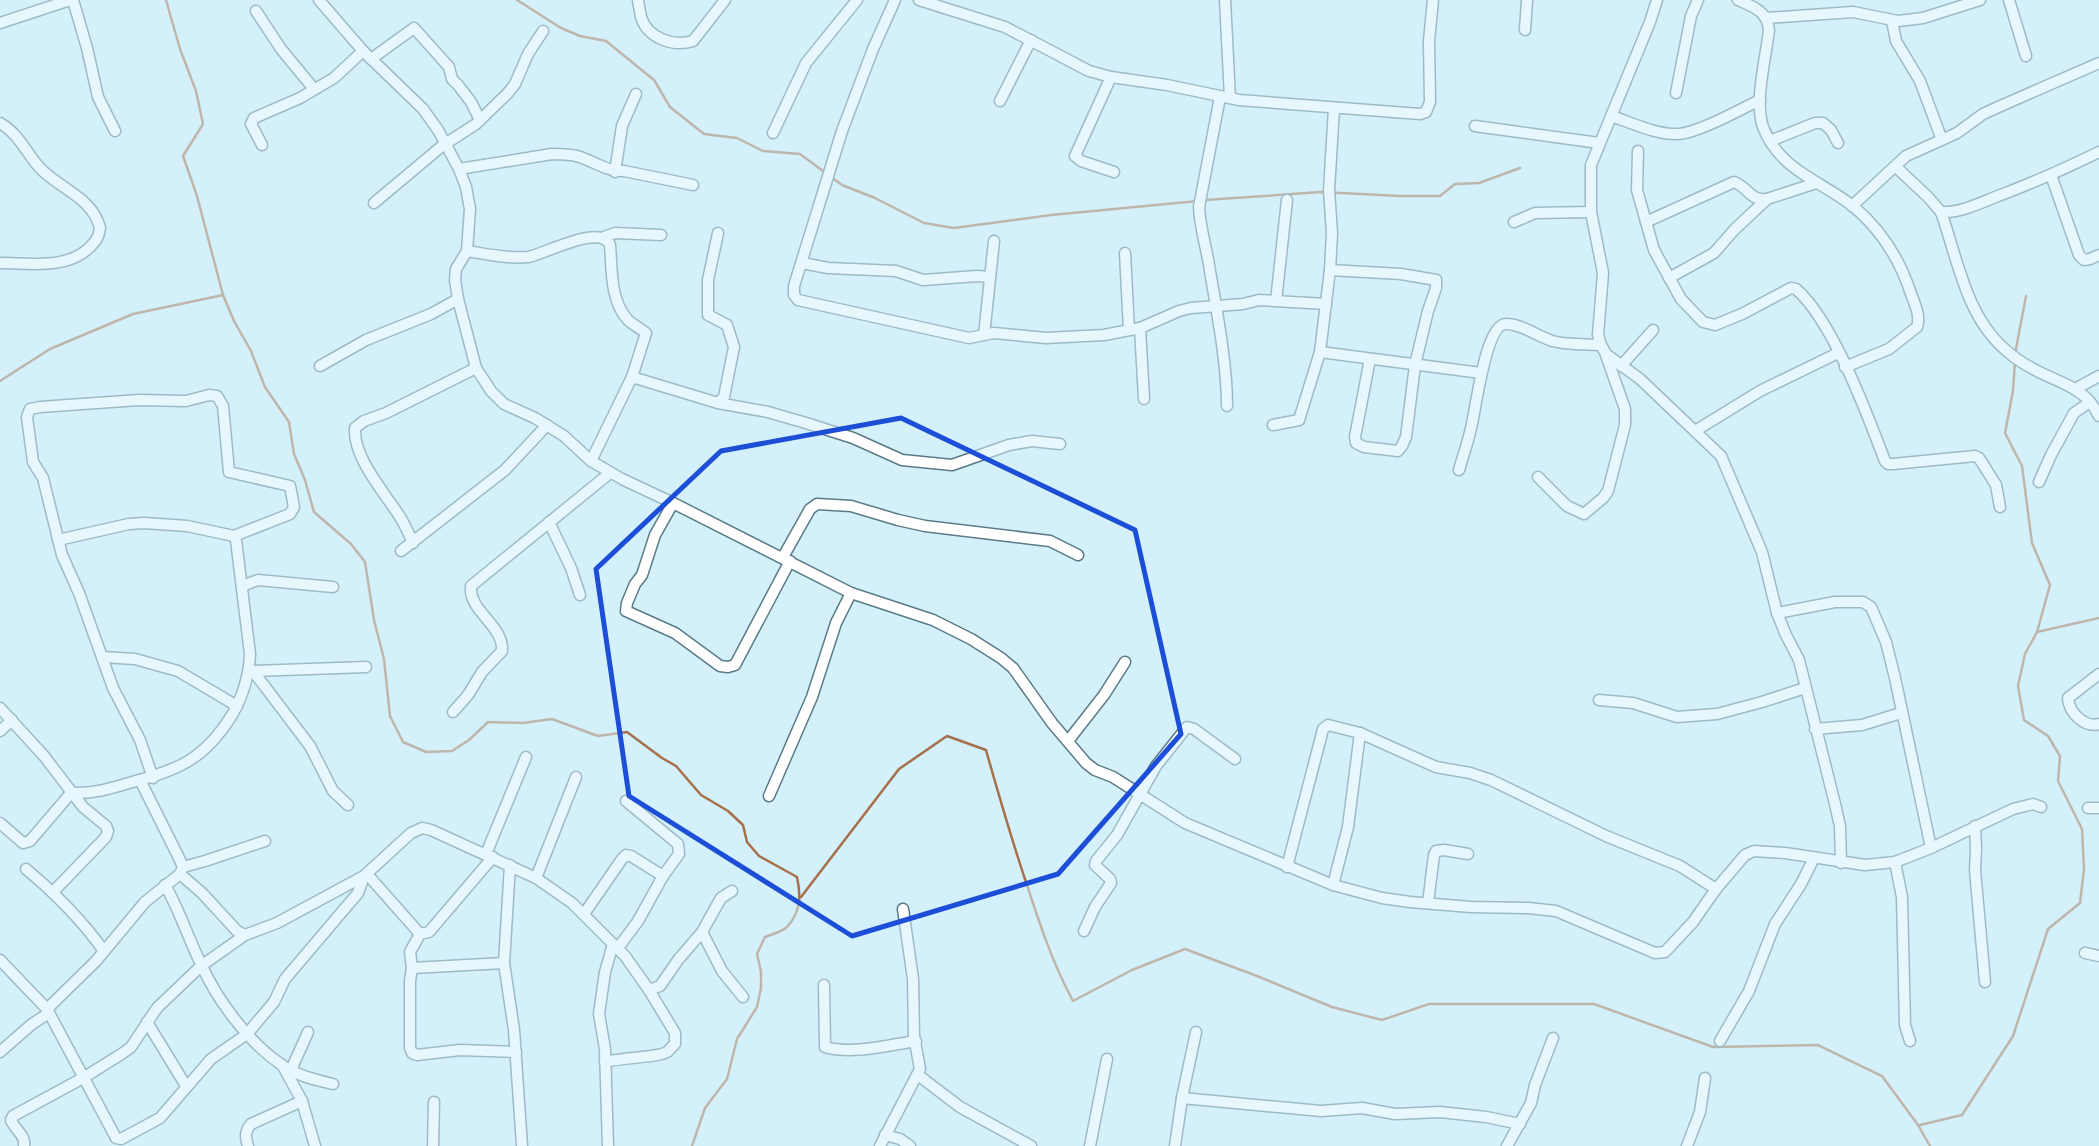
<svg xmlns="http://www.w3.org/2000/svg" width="2099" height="1146" font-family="'IBM Plex Sans',sans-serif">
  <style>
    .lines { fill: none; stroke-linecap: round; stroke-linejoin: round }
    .stream { stroke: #a5704a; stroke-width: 2.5 }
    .street-casing { stroke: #5a7b87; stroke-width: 13 }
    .street { stroke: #fff; stroke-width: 10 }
    .marked { fill: none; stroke: #1d4ed8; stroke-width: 5; stroke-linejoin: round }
  </style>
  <rect width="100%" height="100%" fill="#d4f1fb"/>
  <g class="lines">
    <g class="stream">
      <path d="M166,0L180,49L196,91L203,124L183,156L197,196L223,295L234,321L251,351L265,387L289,422L294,454L305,480L314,512L351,544L365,562L374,620L384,659L390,716L403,742L426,752L452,751L469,740L488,722L523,723L552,719L598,736L627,732L662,758L676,766L701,795L728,811L743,825L747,842L759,856L797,877C801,895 801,912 787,927C782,932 772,934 765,937L757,954L761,972V988L757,1007L737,1039L727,1079L705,1108L692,1146"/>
      <polyline points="517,0 561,28 580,36 606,41 654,80 670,107 704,134 737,138 763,151 800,154 842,185 875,198 924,223 954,228 1051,215 1198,201"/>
      <polyline points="1205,200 1321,192 1401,196 1440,196 1455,184 1479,183 1520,168"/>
      <polyline points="2015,354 2026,296"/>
      <polyline points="0,381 50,349 133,314 223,295"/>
      <polyline points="2037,632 2099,618"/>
      <path d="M801,897L899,769L947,736L986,750C999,796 1012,841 1027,885C1040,925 1053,964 1073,1001L1132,970L1185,949L1257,976L1332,1007L1382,1020L1429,1004H1594L1713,1047L1818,1045L1882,1076L1918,1125L1930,1146"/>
      <polyline points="1920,1125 1962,1115 2013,1036 2048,929 2080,903 2084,869 2082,829 2058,781 2060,756 2048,736 2024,720 2018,686 2025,654 2037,632 2050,585 2032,543 2022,466 2005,433 2013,391 2015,361"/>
    </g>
    <defs>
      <g id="street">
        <polyline points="73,0 87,48 98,97 115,131"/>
        <polyline points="319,0 363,51 423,109 438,130 459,169 466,187 470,209 467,251 456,269 455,280 458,299 476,368 491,391 504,404 535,418 564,436 591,461 622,479 673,503 851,593 933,620 971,639 1001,658 1013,668 1052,723 1086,763 1095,770 1113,777 1185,823 1333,885 1382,898 1410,902 1471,907 1528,908 1556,911 1655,953 1665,952 1693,922 1716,889 1745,855 1754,851 1785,853 1865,865 1895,862 1931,848 2013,809 2033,804 2041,807"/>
        <path d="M638,0C639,6 640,12 641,17C648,39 674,47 693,41L725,0"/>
        <polyline points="895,0 873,49 842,131 794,286 794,295 798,300 969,338 994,333 1046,338 1104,335 1140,328 1179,311 1191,308 1243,304 1259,300 1326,304"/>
        <polyline points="919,0 1005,27 1089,71 1111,77 1167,85 1239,100 1420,114 1426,112 1430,102 1429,41 1433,0"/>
        <polyline points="1225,0 1230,98"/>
        <polyline points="1657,0 1650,22 1591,165 1591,212 1603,273 1598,335 1601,345 1606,354 1640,379 1721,456 1762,552 1777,613 1786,635 1799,660 1835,804 1840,826 1841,863"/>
        <path d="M1738,0C1754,7 1767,11 1769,30C1766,58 1754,101 1763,127C1780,171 1820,180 1854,207C1880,229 1899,258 1910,291C1914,303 1921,315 1917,327L1889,349L1845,367"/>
        <polyline points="2009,0 2026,56"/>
        <polyline points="256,11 281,49 314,89"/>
        <polyline points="1766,18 1853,12 1898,21 1923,18 1980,0"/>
        <polyline points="1892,21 1896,41 1920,81 1942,140"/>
        <polyline points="0,23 70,0"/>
        <polyline points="1525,30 1527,0"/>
        <polyline points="371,59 414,28 449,67 452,79 458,85 471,102 480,120"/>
        <polyline points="1111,77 1075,156 1081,161 1114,172"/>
        <polyline points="1676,93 1691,16 1698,0"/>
        <path d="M1220,97L1199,207C1200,229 1207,249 1210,271C1217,313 1227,363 1227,406"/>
        <polyline points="1000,101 1031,40"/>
        <path d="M1611,116C1633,123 1656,135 1679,134C1700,132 1739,110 1760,100"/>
        <path d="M0,123C21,135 27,156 43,171C63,190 93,199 100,228C99,237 96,241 90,247C67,270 30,263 0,263"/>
        <polyline points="1475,126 1599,143"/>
        <polyline points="773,133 806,63 857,0"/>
        <polyline points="1770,141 1815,123 1823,123 1831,130 1838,143"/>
        <polyline points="262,145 251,124 254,118 300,98 334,78 363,51"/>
        <path d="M1638,151L1637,190L1654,250L1681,299L1703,322L1715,325L1742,314L1791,288L1796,289C1833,321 1867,414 1885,461L1888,464H1893L1975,456L1979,458L1996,485L2000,507"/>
        <path d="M2099,152C2066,168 2033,183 1998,196C1980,203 1961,213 1941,212C1958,260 1966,318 2008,352C2014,357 2022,363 2030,367C2049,379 2075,384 2090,402C2094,406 2096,411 2099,416"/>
        <polyline points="1896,167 1928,197 1941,212"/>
        <path d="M459,169L552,154C562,154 571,154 580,157C595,162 608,172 624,171L693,185"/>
        <polyline points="615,172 622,126 636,94"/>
        <polyline points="2051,175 2079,255 2084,260 2090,259 2099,255"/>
        <polyline points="374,203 442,146 476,124 508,93 515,84 528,54 543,31"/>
        <polyline points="1852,206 1906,156 1957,133 1983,114 1996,108 2099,63"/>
        <polyline points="1514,222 1535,213 1591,212"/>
        <path d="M1646,222L1734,182C1748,187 1750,201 1767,199L1816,183"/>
        <polyline points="604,237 615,233 661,235"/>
        <path d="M467,251C486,254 508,259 528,257C545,254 601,223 610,245C612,269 610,301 628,320C633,325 640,328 646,333L632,377L591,461"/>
        <polyline points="1125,253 1129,330"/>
        <polyline points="802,263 828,268 896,271 923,280 977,276 990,277"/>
        <polyline points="1330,270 1401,274 1436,280 1436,288 1428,311 1415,365 1406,437 1402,446 1398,451 1364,447 1356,443 1355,437 1370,359"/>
        <polyline points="1669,278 1714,253 1734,230 1767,199"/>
        <polyline points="1276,301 1287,200"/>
        <polyline points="1140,328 1144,399"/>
        <polyline points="984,335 994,241"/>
        <polyline points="1320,352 1481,373"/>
        <polyline points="320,366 366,340 431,314 458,299"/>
        <polyline points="1621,366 1653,330"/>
        <polyline points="632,377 718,403 768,412 806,423 853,438 902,460 952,465 1009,445 1032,441 1060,444"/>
        <polyline points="2075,389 2099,376"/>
        <polyline points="718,403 724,397 734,347 727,325 708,315 708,280 718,233"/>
        <polyline points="1273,425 1299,420 1320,352 1330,270 1332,233 1329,190 1334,108"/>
        <polyline points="1695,431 1760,391 1838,353"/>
        <path d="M1459,470C1463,456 1468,442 1471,428C1476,410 1485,324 1506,324C1522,324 1537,336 1552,341C1567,345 1585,344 1601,345"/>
        <polyline points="1538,477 1567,506 1584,514 1603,498 1608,491 1625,425 1625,409 1606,355"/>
        <polyline points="2039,482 2051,455 2074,413 2090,402"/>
        <polyline points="673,503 655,535 642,575 635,584 627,603 626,611 675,633 720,666 728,667 735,665 790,561"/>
        <polyline points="549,522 571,568 580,595"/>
        <polyline points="58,540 129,524 144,523 187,526 234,536 290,514 294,507 290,486 229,472 223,406 217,396 209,395 186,401 139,400 40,407 30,409 27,417 33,462 43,478 62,555 79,593 113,688 140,740 153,778"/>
        <path d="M413,543C409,534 405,525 400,517C385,493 353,458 355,428L364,421L386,413L476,368"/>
        <polyline points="401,551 505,470 547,425"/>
        <polyline points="783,557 810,509 817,504 851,506 898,520 925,526 1050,541 1078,555"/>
        <polyline points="242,586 258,580 333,587"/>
        <polyline points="1777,613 1835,602 1863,602 1871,607 1886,642 1895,678 1931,848"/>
        <polyline points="102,657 135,659 178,671 237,706"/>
        <polyline points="251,671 366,667"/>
        <polyline points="253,671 310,746 333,791 348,805"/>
        <path d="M2099,674L2068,698C2069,713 2085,728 2099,724"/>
        <polyline points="1599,700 1633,703 1677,717 1717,714 1762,702 1805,688"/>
        <polyline points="0,708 44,756 83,807 106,826 108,831 106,837 53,892"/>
        <path d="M453,712L468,695L482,672L502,651C504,625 468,611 471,586L610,473"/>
        <polyline points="1815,729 1862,725 1901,713"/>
        <polyline points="0,731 12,720"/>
        <polyline points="1068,741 1104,695 1125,662"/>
        <polyline points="140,780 179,858 183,867 180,874 202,893 237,931 245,935"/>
        <polyline points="769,796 812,697 836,623 851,593"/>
        <polyline points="2088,808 2099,808"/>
        <path d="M0,823L23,843L30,841L71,793C92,794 109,789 129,783C178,770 204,760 232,715C243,696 249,676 250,654L236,540L234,536"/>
        <polyline points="1975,826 1976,849 1975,870 1985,982"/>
        <polyline points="486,854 526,757"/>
        <polyline points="493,857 429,932 420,934 410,952 412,968 410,981 410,1048 412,1053 417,1055 460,1050 516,1052"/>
        <polyline points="1895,862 1902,897 1905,1025 1910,1041"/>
        <polyline points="183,867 205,861 265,841"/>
        <polyline points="1287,867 1321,737 1323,729 1328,725 1360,733 1436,767 1470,773 1491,780 1606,836 1680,866 1716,889"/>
        <path d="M26,869C56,894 81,919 104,951"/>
        <polyline points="367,874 420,934"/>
        <polyline points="536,878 576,777"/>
        <path d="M165,885C180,911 188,938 201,964C217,1000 249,1043 282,1065C295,1075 316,1080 333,1084"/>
        <polyline points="1333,885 1348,827 1360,733"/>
        <polyline points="1428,903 1434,855 1436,851 1444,850 1468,854"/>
        <polyline points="584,914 622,859 626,855 631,856 663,876"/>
        <polyline points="1084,931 1095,907 1111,883 1110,879 1095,865 1096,861 1117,835 1156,766 1187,727 1194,729 1235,759"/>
        <polyline points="702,932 722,971 743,997"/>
        <polyline points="618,948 638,921 663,876 679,854 678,844 626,801"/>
        <polyline points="2085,953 2099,956"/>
        <polyline points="0,960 47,1009 116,1138 121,1139 160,1118 211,1059 247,1034 274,1002 285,979 358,893 364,876"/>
        <polyline points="504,963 514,1030 522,1146"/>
        <polyline points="412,968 504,963 510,865"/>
        <path d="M824,985L825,1047C853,1055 888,1045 916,1041"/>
        <polyline points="649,990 660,986 678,960 702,932 721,898 732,891"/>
        <polyline points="47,1009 96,961 145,902 180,874"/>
        <polyline points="147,1022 186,1086"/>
        <polyline points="1720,1041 1749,991 1775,924 1801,884 1814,858"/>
        <polyline points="0,1052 32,1024 49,1013"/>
        <polyline points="291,1070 308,1032"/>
        <polyline points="918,1075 960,1107 1031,1146"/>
        <polyline points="1182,1098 1196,1032"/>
        <polyline points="302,1101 315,1146"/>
        <polyline points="885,1135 900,1139 910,1146"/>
        <path d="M24,1146C26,1135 14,1129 11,1120L13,1116L83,1078L123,1053L131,1047L157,1008L201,966L245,935L277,923L364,876L411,833L422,828L431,830L536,878L572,903L625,956L649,990L675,1033V1044C672,1046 670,1050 667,1052C660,1057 619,1058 605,1062"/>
        <path d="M248,1146C245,1137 245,1131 251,1124L302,1101L284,1068"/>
        <polyline points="433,1146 434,1102"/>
        <polyline points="608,1146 605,1049 599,1014 605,972 613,944"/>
        <polyline points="880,1146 920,1069 914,1036 913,979 903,909"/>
        <polyline points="1090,1146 1107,1059"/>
        <polyline points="1175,1146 1182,1098 1321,1111 1362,1108 1395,1114 1440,1112 1486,1117 1520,1124"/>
        <polyline points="1507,1146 1531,1103 1535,1085 1553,1038"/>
        <polyline points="1687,1146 1700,1112 1705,1078"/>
      </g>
    </defs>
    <use href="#street" class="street-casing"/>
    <use href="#street" class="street"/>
  </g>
  <path d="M0 0H2099V1146H0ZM901,418L1135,530L1181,734L1058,874L852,936L629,796L596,569L721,451Z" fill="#d4f1fb" fill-opacity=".55" fill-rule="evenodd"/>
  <path class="marked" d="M901,418L1135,530L1181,734L1058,874L852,936L629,796L596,569L721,451Z"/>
</svg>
